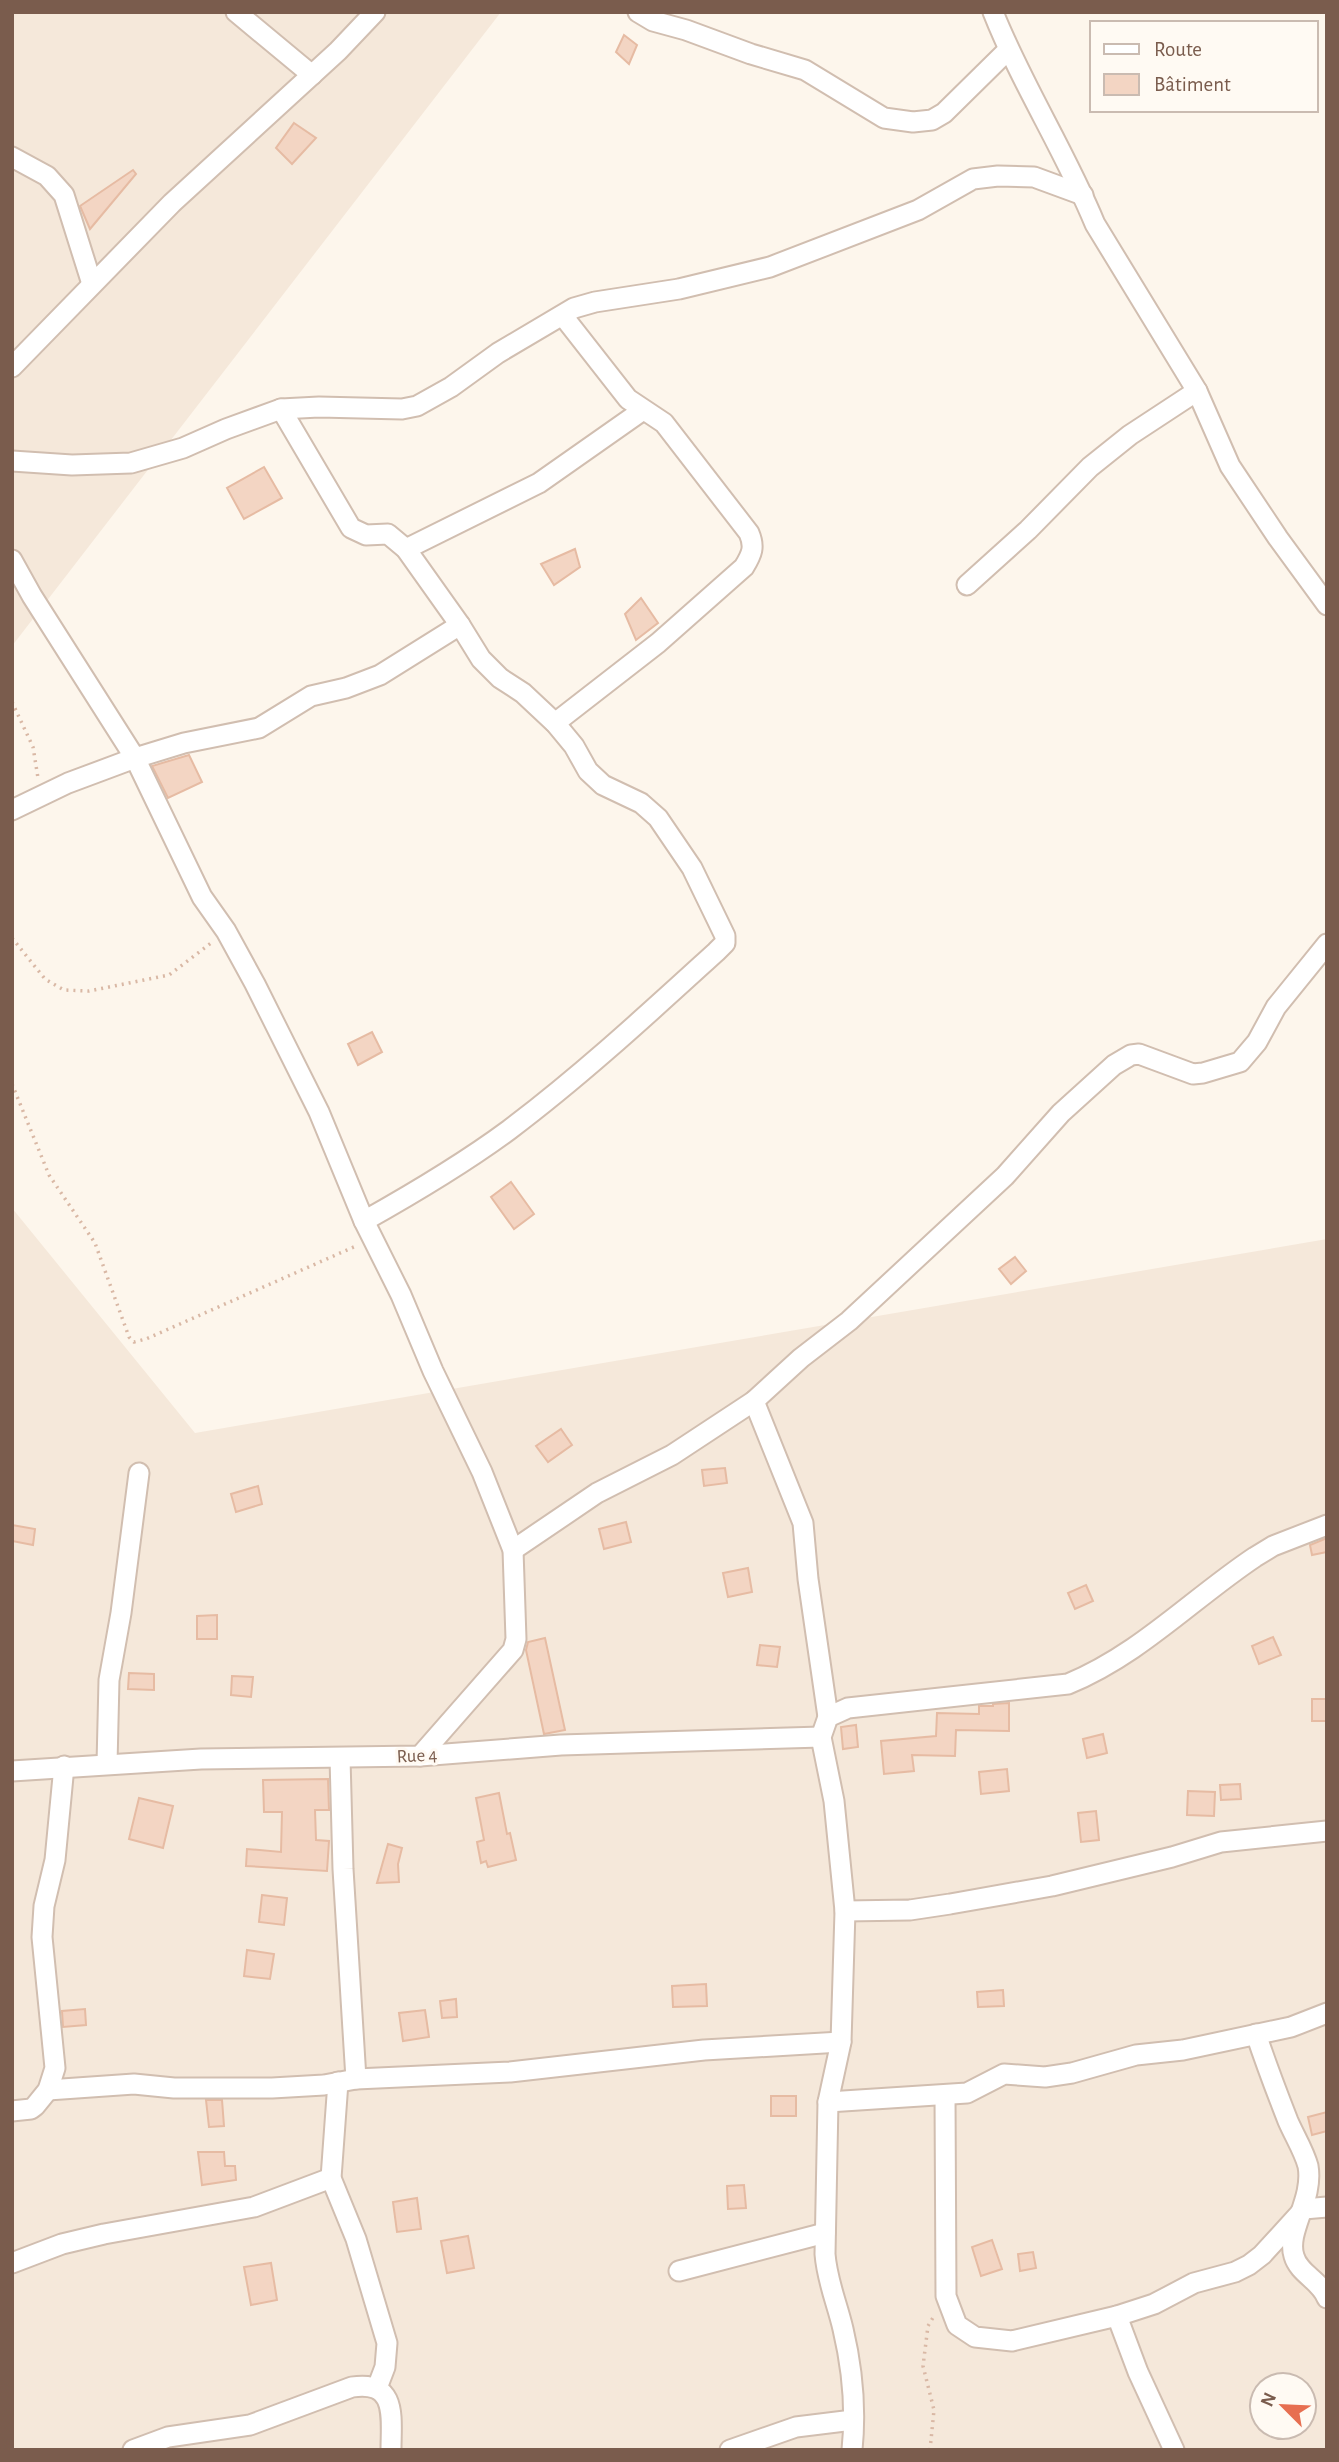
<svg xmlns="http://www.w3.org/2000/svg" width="1339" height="2462" font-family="'Alegreya Sans',sans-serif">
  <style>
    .residential { fill: #f5e8da; fill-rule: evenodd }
    .building { fill: #f3d5c3; stroke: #e6bba3; stroke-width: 2 }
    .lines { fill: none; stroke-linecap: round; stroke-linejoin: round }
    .minor-casing { stroke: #d1beb0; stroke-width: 23 }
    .path { stroke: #d9b8a5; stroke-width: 3.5; stroke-dasharray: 2 5; stroke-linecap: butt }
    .minor { stroke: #fff; stroke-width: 19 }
    .labels { text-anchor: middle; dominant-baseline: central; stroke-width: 6; stroke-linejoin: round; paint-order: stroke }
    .street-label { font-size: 19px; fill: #7a5c4d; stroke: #fffaf3 }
  </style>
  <rect width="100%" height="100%" fill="#fdf6ec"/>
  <g class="residential">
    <polygon points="12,12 501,12 12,646"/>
    <path d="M12,1208L195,1433L1327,1239V2450H12ZM1262,2385H1304V2427H1262Z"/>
  </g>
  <g class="building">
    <polygon points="624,35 637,45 629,64 616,52"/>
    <polygon points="294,123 316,138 292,164 276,148"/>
    <polygon points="133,170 136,174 90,229 80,206"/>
    <polygon points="264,467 282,498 244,519 227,488"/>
    <polygon points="575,549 580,567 554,585 541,564"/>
    <polygon points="641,598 658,623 636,640 625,614"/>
    <polygon points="189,755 202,782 168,798 152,766"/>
    <polygon points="372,1032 382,1052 358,1065 348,1044"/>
    <polygon points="511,1182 534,1214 514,1229 491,1197"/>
    <polygon points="1015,1257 1026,1271 1011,1284 999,1269"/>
    <polygon points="561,1429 572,1445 548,1462 536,1446"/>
    <polygon points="725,1468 727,1483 704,1486 702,1470"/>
    <polygon points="258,1486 262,1504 236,1512 231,1494"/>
    <polygon points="626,1522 631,1542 604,1549 599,1529"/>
    <polygon points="12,1525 35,1529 33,1545 12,1541"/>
    <polygon points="1327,1538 1327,1552 1312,1555 1310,1545"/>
    <polygon points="748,1568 752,1592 728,1597 723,1573"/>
    <polygon points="1086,1585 1093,1601 1075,1609 1068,1593"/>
    <polygon points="217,1615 217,1639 197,1639 197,1616"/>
    <polygon points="1273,1637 1281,1655 1259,1664 1252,1646"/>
    <polygon points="545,1638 565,1730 544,1734 526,1650 528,1642"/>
    <polygon points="760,1645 780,1647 777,1667 757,1665"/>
    <polygon points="129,1673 154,1674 154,1690 128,1689"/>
    <polygon points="232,1676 253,1677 251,1697 231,1695"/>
    <rect x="1312" y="1699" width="15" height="22"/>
    <polygon points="1009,1703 1009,1731 956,1730 955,1756 912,1755 914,1771 884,1774 881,1741 936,1736 937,1713 979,1714 979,1706 993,1706 993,1704"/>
    <polygon points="856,1725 858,1747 843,1749 841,1727"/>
    <polygon points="1103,1734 1107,1753 1087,1758 1083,1739"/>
    <polygon points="1007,1769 1009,1791 981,1794 979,1772"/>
    <polygon points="328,1779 329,1810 315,1810 316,1840 329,1841 327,1871 246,1866 247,1849 281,1852 282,1812 264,1812 263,1780"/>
    <polygon points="1240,1784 1241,1799 1221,1800 1220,1785"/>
    <polygon points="1188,1791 1215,1792 1214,1816 1187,1815"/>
    <polygon points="499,1793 507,1834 510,1833 516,1860 488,1867 486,1861 481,1863 477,1842 484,1840 476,1798"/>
    <polygon points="139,1798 173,1806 163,1848 129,1839"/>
    <polygon points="1096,1811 1099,1840 1081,1842 1078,1813"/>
    <polygon points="388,1844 402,1848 398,1864 399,1882 377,1883"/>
    <polygon points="262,1895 287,1898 284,1925 259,1922"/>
    <polygon points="247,1950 274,1954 270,1979 244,1976"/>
    <polygon points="706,1984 707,2006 673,2007 672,1986"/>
    <polygon points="1003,1990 1004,2006 978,2007 977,1992"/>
    <polygon points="456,1999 457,2017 442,2018 440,2001"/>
    <polygon points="85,2009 86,2025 63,2027 62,2011"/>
    <polygon points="425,2010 429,2037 403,2041 399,2013"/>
    <rect x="771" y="2096" width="25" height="20"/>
    <polygon points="206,2100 222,2100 224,2126 209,2127"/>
    <polygon points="1327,2112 1327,2131 1312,2135 1308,2117"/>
    <polygon points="198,2152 224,2152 225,2166 235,2166 236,2180 202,2185"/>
    <polygon points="744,2185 746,2208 728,2209 727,2186"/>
    <polygon points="417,2198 421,2229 397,2232 393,2202"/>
    <polygon points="468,2236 474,2268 447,2273 441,2241"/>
    <polygon points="992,2240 1002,2269 981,2276 972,2247"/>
    <polygon points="1033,2252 1036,2268 1020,2271 1018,2254"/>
    <polygon points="271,2263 277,2300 251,2305 244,2267"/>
  </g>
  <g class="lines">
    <defs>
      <g id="minor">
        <polyline points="236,12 312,75"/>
        <polyline points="638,12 653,21 686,30 751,54 805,70 884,118 913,122 932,120 944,113 1008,50"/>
        <path d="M993,12C1022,85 1065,151 1095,224L1197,391L1230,466L1278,538L1327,605"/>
        <polyline points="12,157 47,176 64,195 92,284"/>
        <polyline points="12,367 172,203 338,51 375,12"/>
        <path d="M281,409L351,528L366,535L388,534L406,549L460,625L481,659L500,678L523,693L555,723L574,746L588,771L603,785L641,803L658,818L692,868L725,936V943L716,952C649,1013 582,1075 509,1130C463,1164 414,1193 364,1221"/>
        <polyline points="12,461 72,465 131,463 183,448 226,429 281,409 319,407 402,409 417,406 451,387 498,353 574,308 595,302 679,289 770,267 918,210 973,179 998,176 1034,177 1083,195"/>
        <polyline points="406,549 539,483 643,410"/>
        <polyline points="12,560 32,596 135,758 202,897 226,931 255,984 319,1112 364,1221 401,1295 433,1371 482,1472 513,1550 516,1639 513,1650 420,1756"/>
        <polyline points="967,585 1028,530 1090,467 1130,435 1197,391"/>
        <path d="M555,723L658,643L744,567C752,554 755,547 749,533L664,423L628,399L563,316"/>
        <polyline points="12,810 68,783 135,758 184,743 259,728 311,696 346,688 380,675 460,625"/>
        <polyline points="754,1401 803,1523 808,1579 828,1717"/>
        <polyline points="513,1550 597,1493 672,1455 754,1401 801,1358 849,1321 1005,1176 1061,1113 1114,1065 1131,1055 1139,1054 1193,1074 1203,1073 1240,1062 1257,1042 1276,1007 1327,944"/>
        <polyline points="340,1758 343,1869 356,2079"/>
        <polyline points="107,1764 109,1680 121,1613 139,1473"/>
        <polyline points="12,1771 201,1759 420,1756 561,1745 821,1737"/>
        <polyline points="845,1911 910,1910 950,1904 1052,1886 1172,1857 1221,1842 1327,1831"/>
        <path d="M1256,2034C1266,2064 1277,2093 1288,2121C1294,2135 1304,2151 1308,2166C1314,2200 1286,2231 1294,2256C1299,2274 1320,2280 1327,2298"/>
        <polyline points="338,2082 331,2178 356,2239 387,2343 385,2367 377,2388"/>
        <polyline points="48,2090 134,2084 174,2088 272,2088 324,2085 356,2079 510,2072 704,2050 841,2042"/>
        <polyline points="945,2095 946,2296 957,2325 975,2337 1012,2341 1117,2316 1154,2304 1194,2283 1235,2272 1249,2265 1262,2255 1304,2209 1327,2207"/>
        <polyline points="828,2102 967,2093 1004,2074 1045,2077 1072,2073 1136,2055 1183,2050 1291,2027 1327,2013"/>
        <polyline points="12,2111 31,2109 35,2106 48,2090 55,2068 42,1937 44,1906 55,1860 64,1766"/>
        <polyline points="12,2263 62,2244 104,2234 254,2207 331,2178"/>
        <polyline points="679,2271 825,2233"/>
        <polyline points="1117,2316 1138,2372 1174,2450"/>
        <path d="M133,2450L168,2437L250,2425L352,2387C398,2380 391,2418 391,2450"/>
        <polyline points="730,2450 796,2427 853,2420"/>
        <path d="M852,2450C856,2411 852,2367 843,2329C837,2303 827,2281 825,2254L828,2102L841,2042L845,1911L834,1801L821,1737L828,1717L848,1708L1068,1684C1139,1655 1192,1599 1255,1557L1273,1546L1327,1525"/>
      </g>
    </defs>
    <use href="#minor" class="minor-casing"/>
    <g class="path">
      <polyline points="12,702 33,747 38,778"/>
      <polyline points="12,938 45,979 64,990 89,991 169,975 211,943"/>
      <polyline points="12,1084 49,1175 95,1243 129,1337 134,1342 146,1339 356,1246"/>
      <polyline points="930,2450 934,2410 923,2366 928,2326 934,2316"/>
    </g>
    <use href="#minor" class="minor"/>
  </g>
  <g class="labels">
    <g class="street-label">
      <text transform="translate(417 1756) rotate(-3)">Rue 4</text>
    </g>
  </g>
  <rect width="1339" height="2462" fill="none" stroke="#7a5c4d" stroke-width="28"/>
  <rect x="1090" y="21" width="228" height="91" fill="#fffaf3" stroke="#cabbb1" stroke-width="2"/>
  <rect x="1104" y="44" width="35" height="10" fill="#ffffff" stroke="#cabbb1" stroke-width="2"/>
  <text x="1154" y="56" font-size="21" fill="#7a5c4d">Route</text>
  <rect x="1104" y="74" width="35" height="21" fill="#f3d5c3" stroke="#cabbb1" stroke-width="2"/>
  <text x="1154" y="91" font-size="21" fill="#7a5c4d">Bâtiment</text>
  <g transform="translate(1283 2406) rotate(294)"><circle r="33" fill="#fffaf3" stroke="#cabbb1" stroke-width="2"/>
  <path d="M0-5L12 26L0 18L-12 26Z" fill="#e76f51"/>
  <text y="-10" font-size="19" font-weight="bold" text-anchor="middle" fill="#7a5c4d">N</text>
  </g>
</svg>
